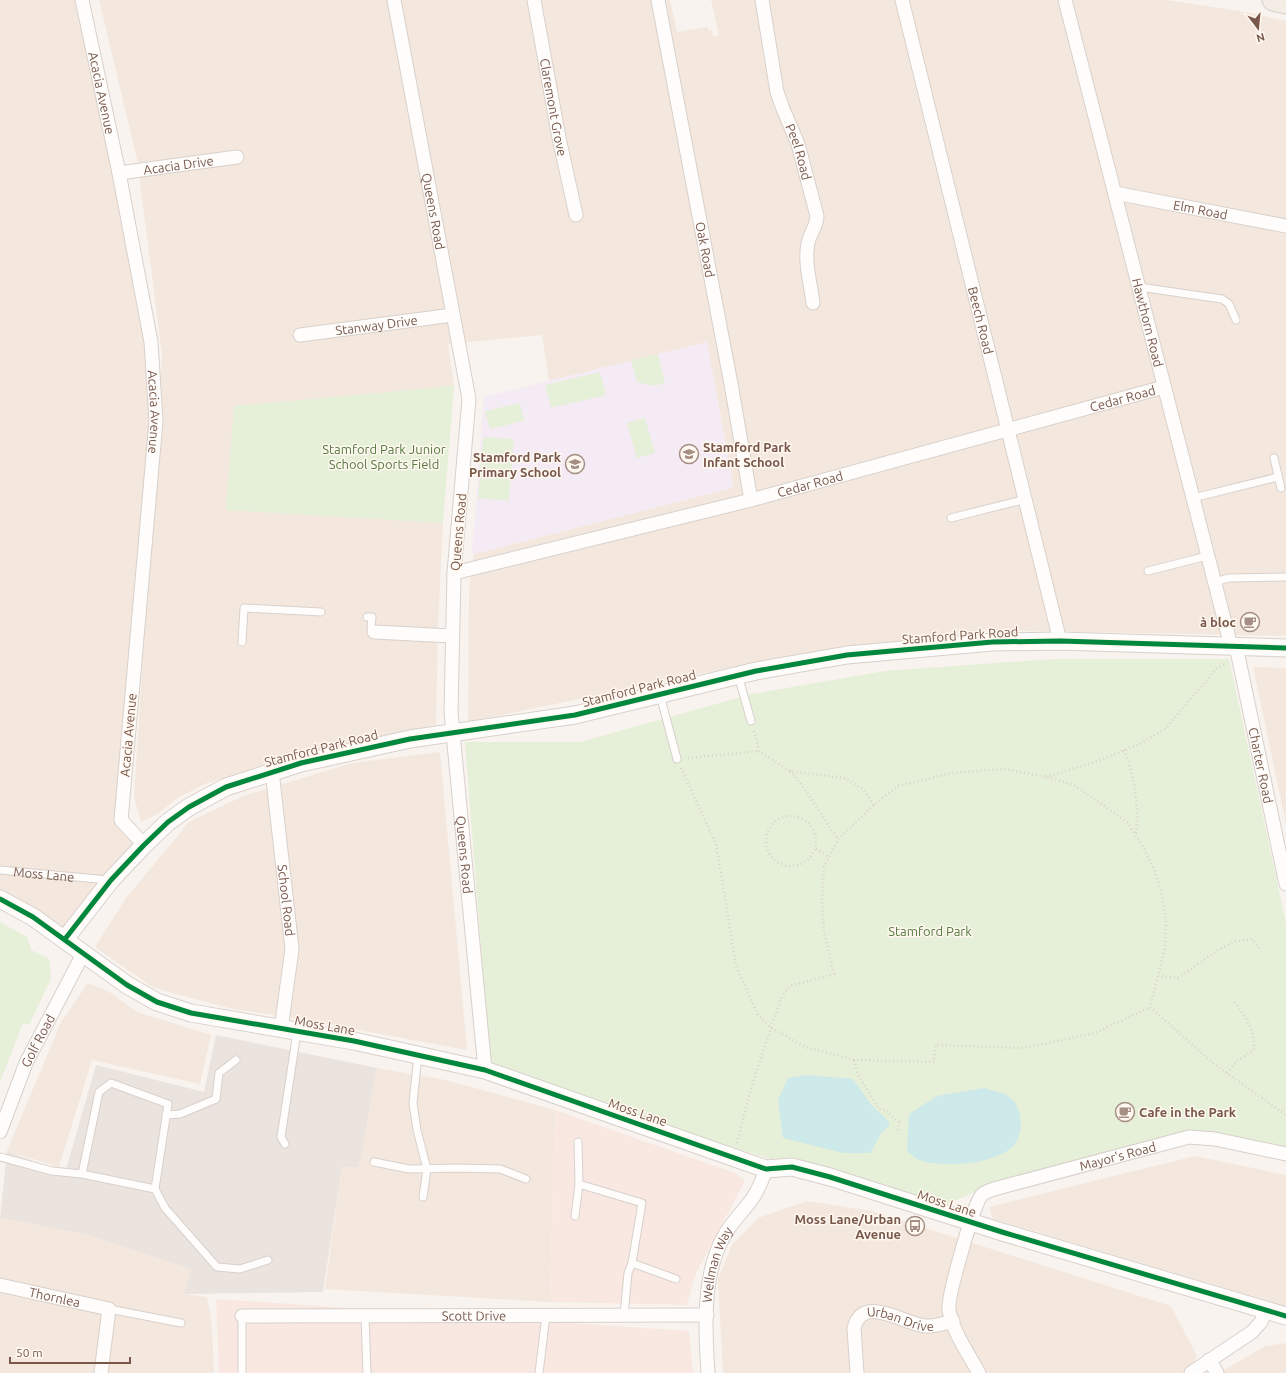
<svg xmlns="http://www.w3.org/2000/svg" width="1286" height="1373" font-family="Ubuntu,sans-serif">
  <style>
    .residential { fill: #f4e8de }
    .commercial { fill: #f8e8e1 }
    .industrial { fill: #ebe3de }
    .education { fill: #f4ebf5 }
    .green { fill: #e6efd8 }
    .water { fill: #cee9ea }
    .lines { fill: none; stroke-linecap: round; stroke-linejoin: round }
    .service-casing { stroke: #d8d0cb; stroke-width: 9 }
    .minor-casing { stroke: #d8d0cb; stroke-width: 15 }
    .tertiary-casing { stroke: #d8d0cb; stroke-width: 19 }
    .primary-casing { stroke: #dad0ca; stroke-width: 23 }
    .path { stroke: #dbd2ce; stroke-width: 2.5; stroke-dasharray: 1 3; stroke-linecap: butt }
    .service { stroke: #fefdfc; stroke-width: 7 }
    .minor { stroke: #fefdfc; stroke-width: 13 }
    .tertiary { stroke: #fefdfc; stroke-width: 17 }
    .primary { stroke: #f3ede6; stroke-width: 21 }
    .cycleway-casing { stroke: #fff8f0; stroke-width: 8 }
    .cycleway { stroke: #00873e; stroke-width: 5 }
    .labels { text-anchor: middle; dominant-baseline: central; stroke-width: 3; stroke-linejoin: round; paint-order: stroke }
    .street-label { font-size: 13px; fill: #79584b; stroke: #fff8f0 }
    .poi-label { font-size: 13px; font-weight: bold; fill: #79584b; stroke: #fff8f0; text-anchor: end }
    .park-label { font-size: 13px; fill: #557a3f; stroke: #fff8f0 }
  </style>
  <rect width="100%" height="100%" fill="#f8f3ee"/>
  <g class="residential">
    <polygon points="0,0 82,0 151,342 154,447 121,820 144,845 65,939 0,900"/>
    <polygon points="99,0 670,0 677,32 708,27 709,31 712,30 713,37 719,35 711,0 1167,0 1245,12 1286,21 1286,636 988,630 766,660 468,722 469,590 474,554 729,489 733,484 707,342 549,381 542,335 448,344 454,386 234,406 226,510 443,523 438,629 436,725 297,756 207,783 177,798 159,813 141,822 134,797 162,355 137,159"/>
    <polygon points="1253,667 1286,668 1286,824"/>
    <polygon points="440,752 467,1050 293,1018 233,1009 154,988 95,947 126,898 189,822 243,796 352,763"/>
    <polygon points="88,983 108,991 137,1012 211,1035 200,1084 92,1060 59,1167 7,1151 61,1022"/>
    <polygon points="377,1068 446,1080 555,1110 550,1302 325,1289 342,1167 359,1167"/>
    <polygon points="1195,1156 1286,1175 1286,1306 993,1219 989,1207"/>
    <polygon points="807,1201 872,1211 1171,1306 1197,1356 1189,1373 723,1373 718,1279 732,1245 758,1218"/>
    <polygon points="0,1218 85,1234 191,1269 184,1294 207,1297 212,1326 214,1373 0,1373"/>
    <polygon points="1286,1343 1286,1373 1219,1373 1265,1346"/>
  </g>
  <g class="commercial">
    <polygon points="555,1110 735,1173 745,1181 696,1273 687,1305 550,1302"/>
    <polygon points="216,1299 689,1331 693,1373 219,1373"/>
  </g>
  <polygon class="industrial" points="216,1035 377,1068 359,1167 342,1167 323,1292 184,1294 191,1269 85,1234 0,1218 7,1151 65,1173 96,1065 204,1092"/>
  <polygon class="education" points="707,342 733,484 732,488 474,554 472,551 475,517 484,397"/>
  <g class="green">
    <polygon points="658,354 665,383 654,386 637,382 631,360"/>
    <polygon points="600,372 606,395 551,408 545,385"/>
    <polygon points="454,386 443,523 226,510 234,406"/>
    <polygon points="520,403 524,421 490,429 485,411"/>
    <polygon points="645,418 655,453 637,458 627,423"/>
    <polygon points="483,437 514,439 509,501 478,498"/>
    <polygon points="1055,659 1229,659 1286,923 1286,1151 1215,1135 977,1191 938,1208 707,1140 490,1063 465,742 580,742 752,694 885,671"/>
    <polygon points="0,922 27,937 31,950 49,959 51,978 29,1025 23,1023 0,1082"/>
  </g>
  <g class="water">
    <polygon points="806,1075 853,1079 870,1103 889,1122 889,1126 882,1132 870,1153 843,1153 783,1138 778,1100 788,1078"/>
    <path d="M984,1088C992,1091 1005,1092 1012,1099C1023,1110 1024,1135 1013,1146C995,1165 942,1168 919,1160C915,1158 911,1154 907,1151L909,1114L937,1096Z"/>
  </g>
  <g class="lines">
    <defs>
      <g id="service">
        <polyline points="1139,287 1222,299 1229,304 1236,320"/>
        <polyline points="1274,458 1281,488"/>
        <polyline points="1193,498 1278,477"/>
        <polyline points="951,518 1026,499"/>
        <polyline points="1148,571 1207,556"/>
        <polyline points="1214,582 1229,578 1286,577"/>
        <polyline points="367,617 372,617 371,628 374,632"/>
        <polyline points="242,642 244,608 321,612"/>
        <polyline points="738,675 751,721"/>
        <polyline points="660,695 677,759"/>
        <path id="s1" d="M0,870L109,880"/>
        <polyline points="418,1055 413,1103 417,1130 427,1169 423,1197"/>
        <polyline points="166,1115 180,1114 216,1099 219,1073 236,1060"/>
        <polyline points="285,1144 281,1137 297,1032"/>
        <polyline points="0,1157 52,1171 82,1174 155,1189 168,1104 111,1083 99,1092 82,1174"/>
        <polyline points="374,1162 409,1169 458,1168 500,1169 526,1179"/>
        <polyline points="579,1184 642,1203 632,1263 628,1273 624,1315"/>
        <polyline points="155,1189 165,1208 217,1267 240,1269 268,1260"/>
        <polyline points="575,1216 579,1184 578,1142"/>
        <polyline points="632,1263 676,1279"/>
        <polyline points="109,1309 181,1323"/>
        <polyline points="365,1315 367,1373"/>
        <polyline points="242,1316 242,1373"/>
        <polyline points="539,1373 546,1315"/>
      </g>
      <g id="minor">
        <path id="s2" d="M82,0L119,173L151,342L156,421L121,820L144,845"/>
        <path id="s3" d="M394,0L469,399L454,573L451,712L485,1070"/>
        <path id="s4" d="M534,0L559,138L576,215"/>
        <path id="s5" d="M658,0L731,384L751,500"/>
        <path id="s6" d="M762,0L777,92L783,109L798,144L817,216C817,226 810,233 808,243C804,262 811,285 813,303"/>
        <path id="s7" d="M902,0L1060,641"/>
        <path id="s8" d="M1065,0L1231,646"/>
        <path id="s9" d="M119,173L237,157"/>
        <path id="s10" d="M1115,193L1286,226"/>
        <path id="s11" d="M300,335L453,315"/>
        <path id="s12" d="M454,573L751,500L1164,387"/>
        <polyline points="374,632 452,636"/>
        <path id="s13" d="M1236,646L1286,884"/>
        <path id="s14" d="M272,771L292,949L281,1029"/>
        <path id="s15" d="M0,1132L26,1063L83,954"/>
        <path id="s16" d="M0,1285L109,1309L101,1373"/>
        <path id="s17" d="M242,1316L707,1315"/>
        <polyline points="1209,1360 1217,1373"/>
        <path id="s18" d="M708,1373C705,1329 702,1275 724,1236C732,1221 745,1210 754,1196C759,1188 763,1178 766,1169"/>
        <path id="s19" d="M857,1373L854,1328C863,1293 904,1324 925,1326C934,1327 944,1323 953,1321"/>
        <path id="s20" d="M979,1373C968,1353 953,1332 949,1310C947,1298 973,1207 981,1196C984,1192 989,1191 994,1189L1189,1137L1215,1139L1286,1154"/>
        <polyline points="1191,1373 1252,1332 1261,1322 1265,1311"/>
      </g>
      <g id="tertiary">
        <polyline points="0,899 33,917 127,985 157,1002 191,1013 354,1041 485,1070 766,1169 792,1167 830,1177 1002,1232 1286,1316"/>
        <polyline points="65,939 111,880 144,845 168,822 189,807 226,787 301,763 410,739 575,715 756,671 847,655 992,642 1060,641 1286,648"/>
      </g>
      <polyline id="primary" points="1273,0 1286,3"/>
    </defs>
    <use href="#service" class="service-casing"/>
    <use href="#minor" class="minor-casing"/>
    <use href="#tertiary" class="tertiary-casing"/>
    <use href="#primary" class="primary-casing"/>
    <g class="path">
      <polyline points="754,731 759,751 790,771 844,778 863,789 874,805"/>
      <path d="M1124,750C1135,777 1139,807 1136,835"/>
      <polyline points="688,758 759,751"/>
      <polyline points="681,768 716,844 736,966 758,1015 770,1027 805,1047 854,1060 934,1062 936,1045 1024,1048 1095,1033 1150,1007"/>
      <path d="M790,771C809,792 821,816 838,839"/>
      <polyline points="1046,777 1098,761 1140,744 1165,729 1217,668 1226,663"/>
      <circle cx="791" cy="841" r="25"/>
      <polyline points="816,849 829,857"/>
      <polyline points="1158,976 1178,978 1218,950 1236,941 1252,939 1261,950"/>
      <polyline points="854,1060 858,1075 879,1109 887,1110 891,1116 899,1122 898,1130"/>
      <path d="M1227,1073L1237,1061L1254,1050C1255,1030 1246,1017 1234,1002"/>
      <polyline points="737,1143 752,1085 781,998 790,986 834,974 824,932 822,897 824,867 838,839 874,805 898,786 952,773 1004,769 1046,777 1074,785 1127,822 1141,843 1154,869 1162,895 1166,921 1165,948 1150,1007 1214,1064 1286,1115"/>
    </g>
    <use href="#service" class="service"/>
    <use href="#minor" class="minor"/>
    <use href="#tertiary" class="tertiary"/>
    <use href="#primary" class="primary"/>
    <defs>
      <g id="cycleway">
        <polyline points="0,899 33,917 127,985 157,1002 191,1013 354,1041 485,1070 766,1169 792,1167 830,1177 1002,1232 1286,1316"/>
        <polyline points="65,939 111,880 144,845 168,822 189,807 226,787 301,763 410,739 575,715 756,671 847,655 992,642 1060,641 1286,648"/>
      </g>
    </defs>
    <use href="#cycleway" class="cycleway-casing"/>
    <use href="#cycleway" class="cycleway"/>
  </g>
  <defs>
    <symbol id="school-ring" viewBox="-11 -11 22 22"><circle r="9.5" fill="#fff8f0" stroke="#a58e84" stroke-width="1.5"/><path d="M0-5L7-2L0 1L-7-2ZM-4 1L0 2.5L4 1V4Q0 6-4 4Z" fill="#a58e84"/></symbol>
    <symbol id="cafe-ring" viewBox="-11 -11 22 22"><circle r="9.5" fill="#fff8f0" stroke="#a58e84" stroke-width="1.5"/><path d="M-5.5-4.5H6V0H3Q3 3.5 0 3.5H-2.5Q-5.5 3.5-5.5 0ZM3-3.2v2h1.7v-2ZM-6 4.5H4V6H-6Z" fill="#a58e84"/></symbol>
    <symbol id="bus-ring" viewBox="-11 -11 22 22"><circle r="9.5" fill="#fff8f0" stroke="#a58e84" stroke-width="1.5"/><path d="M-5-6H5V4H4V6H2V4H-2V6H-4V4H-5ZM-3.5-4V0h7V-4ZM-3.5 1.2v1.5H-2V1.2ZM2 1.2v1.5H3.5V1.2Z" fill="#a58e84"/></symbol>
  </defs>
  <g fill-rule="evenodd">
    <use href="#school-ring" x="678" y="443" width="22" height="22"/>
    <use href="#school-ring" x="564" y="453" width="22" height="22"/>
    <use href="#cafe-ring" x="1239" y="611" width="22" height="22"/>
    <use href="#cafe-ring" x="1114" y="1101" width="22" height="22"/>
    <use href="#bus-ring" x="904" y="1215" width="22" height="22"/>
  </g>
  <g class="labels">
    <g class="street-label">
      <text stroke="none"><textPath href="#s2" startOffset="95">Acacia Avenue</textPath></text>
      <text stroke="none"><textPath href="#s4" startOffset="109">Claremont Grove</textPath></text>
      <text stroke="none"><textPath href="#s6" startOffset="157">Peel Road</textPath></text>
      <text stroke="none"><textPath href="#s9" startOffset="60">Acacia Drive</textPath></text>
      <text stroke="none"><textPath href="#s10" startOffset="87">Elm Road</textPath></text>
      <text stroke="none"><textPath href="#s3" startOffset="215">Queens Road</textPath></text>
      <text stroke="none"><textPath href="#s5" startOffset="254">Oak Road</textPath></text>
      <text stroke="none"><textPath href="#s7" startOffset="330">Beech Road</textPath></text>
      <text stroke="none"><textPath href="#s8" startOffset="333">Hawthorn Road</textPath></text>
      <text stroke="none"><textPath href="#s11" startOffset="77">Stanway Drive</textPath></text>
      <text stroke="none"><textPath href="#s12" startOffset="691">Cedar Road</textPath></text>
      <text stroke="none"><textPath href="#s2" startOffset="419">Acacia Avenue</textPath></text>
      <text stroke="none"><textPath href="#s12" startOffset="367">Cedar Road</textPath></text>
      <text transform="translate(458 532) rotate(-85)">Queens Road</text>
      <text transform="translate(960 635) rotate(-4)">Stamford Park Road</text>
      <text transform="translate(639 688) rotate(-14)">Stamford Park Road</text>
      <text transform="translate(128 735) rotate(-85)">Acacia Avenue</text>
      <text transform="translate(321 748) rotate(-14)">Stamford Park Road</text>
      <text stroke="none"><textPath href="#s13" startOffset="122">Charter Road</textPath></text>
      <text stroke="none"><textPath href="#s3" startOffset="863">Queens Road</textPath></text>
      <text stroke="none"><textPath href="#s1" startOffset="44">Moss Lane</textPath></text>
      <text stroke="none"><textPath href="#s14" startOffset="130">School Road</textPath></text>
      <text transform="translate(325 1025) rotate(10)">Moss Lane</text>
      <text stroke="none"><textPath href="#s15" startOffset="99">Golf Road</textPath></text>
      <text transform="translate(638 1112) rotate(19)">Moss Lane</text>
      <text stroke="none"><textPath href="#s20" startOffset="332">Mayor's Road</textPath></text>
      <text transform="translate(947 1203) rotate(18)">Moss Lane</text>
      <text stroke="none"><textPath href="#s18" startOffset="110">Wellman Way</textPath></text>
      <text stroke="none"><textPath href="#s16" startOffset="56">Thornlea</textPath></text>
      <text stroke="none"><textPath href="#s17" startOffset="232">Scott Drive</textPath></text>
      <text stroke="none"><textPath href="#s19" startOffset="101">Urban Drive</textPath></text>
    </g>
    <g class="poi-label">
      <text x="703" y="447" text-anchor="start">Stamford Park<tspan x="703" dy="15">Infant School</tspan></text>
      <text x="561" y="457">Stamford Park<tspan x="561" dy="15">Primary School</tspan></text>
      <text x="1236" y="622">à bloc</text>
      <text x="1139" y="1112" text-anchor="start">Cafe in the Park</text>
      <text x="901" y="1219">Moss Lane/Urban<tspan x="901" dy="15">Avenue</tspan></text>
    </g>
    <g class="park-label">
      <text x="384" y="449">Stamford Park Junior<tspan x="384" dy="15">School Sports Field</tspan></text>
      <text x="930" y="931">Stamford Park</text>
    </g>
  </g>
  <g transform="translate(1258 28) rotate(164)" stroke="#fff8f0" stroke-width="3" paint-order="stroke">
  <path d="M0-3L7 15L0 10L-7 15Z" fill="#79584b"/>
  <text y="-6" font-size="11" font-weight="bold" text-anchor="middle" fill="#79584b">N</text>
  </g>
  <path d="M10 1357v6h120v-6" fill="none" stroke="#79584b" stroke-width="2"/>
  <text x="16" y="1357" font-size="12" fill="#79584b" stroke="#fff8f0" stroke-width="3" paint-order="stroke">50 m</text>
</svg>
